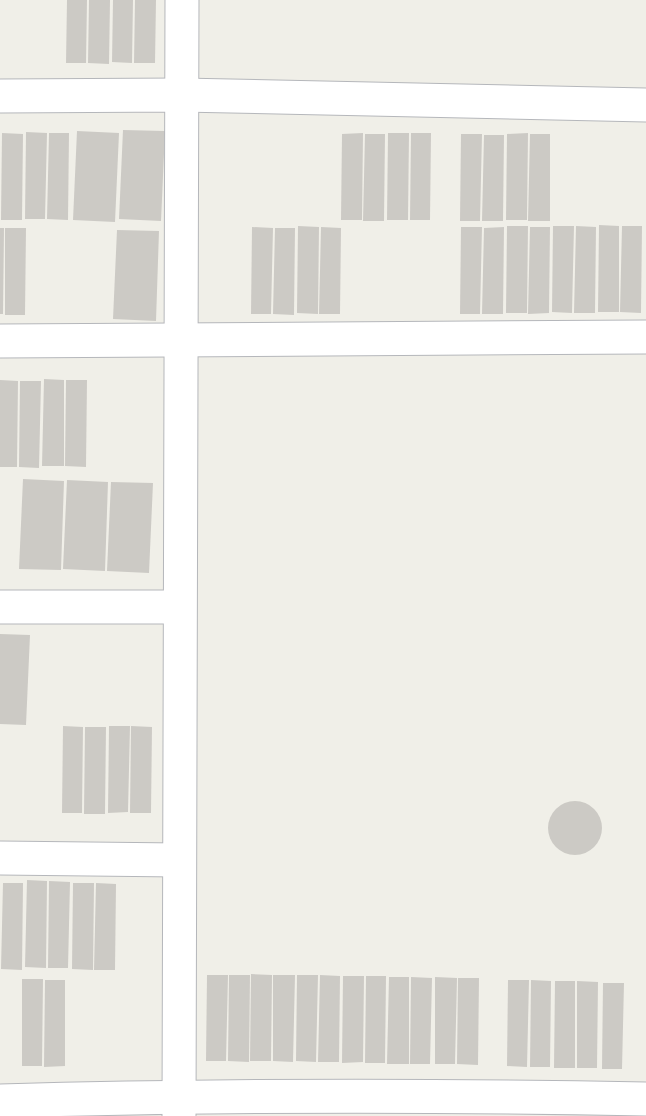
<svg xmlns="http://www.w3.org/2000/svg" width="646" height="1116" font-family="Raleway,sans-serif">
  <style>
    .building { fill: #cccac5 }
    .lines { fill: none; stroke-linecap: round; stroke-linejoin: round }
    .street-casing { stroke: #b5b7bb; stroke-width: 35 }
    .street { stroke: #fff; stroke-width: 33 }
  </style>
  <rect width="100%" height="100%" fill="#f0efe8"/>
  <g class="building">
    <polygon points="67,0 87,0 86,63 66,63"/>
    <polygon points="89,0 110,0 109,64 88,63"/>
    <polygon points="113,0 133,0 132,63 112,62"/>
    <polygon points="135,0 156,0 155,63 134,63"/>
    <polygon points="123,130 165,131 161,221 119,219"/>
    <polygon points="77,131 119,133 115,222 73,220"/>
    <polygon points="26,132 47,133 45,219 25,219"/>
    <polygon points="2,133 23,134 22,220 1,220"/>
    <polygon points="49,133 69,133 68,220 47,219"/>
    <polygon points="363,133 362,220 341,220 342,134"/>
    <polygon points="388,133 409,133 408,220 387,220"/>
    <polygon points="411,133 431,133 430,220 410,220"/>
    <polygon points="528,133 527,220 506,220 507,134"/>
    <polygon points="365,134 385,134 384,221 363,221"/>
    <polygon points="461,134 482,134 480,221 460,221"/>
    <polygon points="530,134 550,134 550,221 528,221"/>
    <polygon points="484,135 504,135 503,221 482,221"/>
    <polygon points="599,225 619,226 619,312 598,312"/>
    <polygon points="298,226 319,227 318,314 297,313"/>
    <polygon points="507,226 528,226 527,313 506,313"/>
    <polygon points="553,226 574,226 572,313 552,312"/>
    <polygon points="576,226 596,227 595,313 574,313"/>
    <polygon points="622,226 642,226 641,313 620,312"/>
    <polygon points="252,227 273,228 271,314 251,314"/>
    <polygon points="321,227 341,228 340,314 319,314"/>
    <polygon points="461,227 482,227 480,314 460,314"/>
    <polygon points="504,227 503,314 482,314 484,228"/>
    <polygon points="530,227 550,227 549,313 528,314"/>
    <polygon points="0,228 4,228 3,314 0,314"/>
    <polygon points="5,228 26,228 25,315 5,315"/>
    <polygon points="275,228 295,228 294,315 273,314"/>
    <polygon points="117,230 159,231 156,321 113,319"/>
    <polygon points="44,379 64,380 64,466 42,466"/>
    <polygon points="0,380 18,381 17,467 0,467"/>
    <polygon points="66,380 87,380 86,467 65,466"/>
    <polygon points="20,381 41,381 39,468 19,467"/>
    <polygon points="23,479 64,481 61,570 19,569"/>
    <polygon points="67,480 108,482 105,571 63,569"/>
    <polygon points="111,482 153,483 149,573 107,571"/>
    <polygon points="0,634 30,635 26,725 0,724"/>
    <polygon points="63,726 83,727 82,813 62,813"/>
    <polygon points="109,726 130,726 128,812 108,813"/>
    <polygon points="131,726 152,727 151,813 130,813"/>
    <polygon points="85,727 106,727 105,814 84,814"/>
    <circle cx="575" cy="828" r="27"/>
    <polygon points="27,880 47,881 46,968 25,967"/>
    <polygon points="49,881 70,882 68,968 48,968"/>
    <polygon points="3,883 23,883 22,970 1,969"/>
    <polygon points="73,883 94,883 93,970 72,969"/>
    <polygon points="96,883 116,884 115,970 94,970"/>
    <polygon points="251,974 272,975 271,1061 250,1061"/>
    <polygon points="207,975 228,975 226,1061 206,1061"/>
    <polygon points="229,975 250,975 249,1062 228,1061"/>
    <polygon points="273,975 295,975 293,1062 273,1061"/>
    <polygon points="297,975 318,975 316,1062 296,1061"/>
    <polygon points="320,975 340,976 339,1062 318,1062"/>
    <polygon points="343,976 364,976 363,1062 342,1063"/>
    <polygon points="366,976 386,976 385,1063 365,1063"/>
    <polygon points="389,977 409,977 409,1064 387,1064"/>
    <polygon points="411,977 432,978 430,1064 410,1064"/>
    <polygon points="435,977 457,978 455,1064 435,1064"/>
    <polygon points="458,978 479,978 478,1065 457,1064"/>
    <polygon points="22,979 43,979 42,1066 22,1066"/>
    <polygon points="45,980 65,980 65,1066 44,1067"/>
    <polygon points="508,980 529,980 527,1067 507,1066"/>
    <polygon points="531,980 551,981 550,1067 530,1067"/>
    <polygon points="555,981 575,981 575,1068 554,1068"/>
    <polygon points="577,981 598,982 597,1068 577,1068"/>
    <polygon points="603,983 624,983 622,1069 602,1069"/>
  </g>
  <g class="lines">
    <defs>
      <g id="street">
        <polyline points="0,96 181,95 646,105"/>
        <polyline points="0,341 646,337"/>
        <polyline points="0,607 179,607"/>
        <polyline points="0,858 179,860"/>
        <path d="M0,1101C216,1095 430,1095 646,1099"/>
        <polyline points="179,1116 182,0"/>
      </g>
    </defs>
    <use href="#street" class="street-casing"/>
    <use href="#street" class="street"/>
  </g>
</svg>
